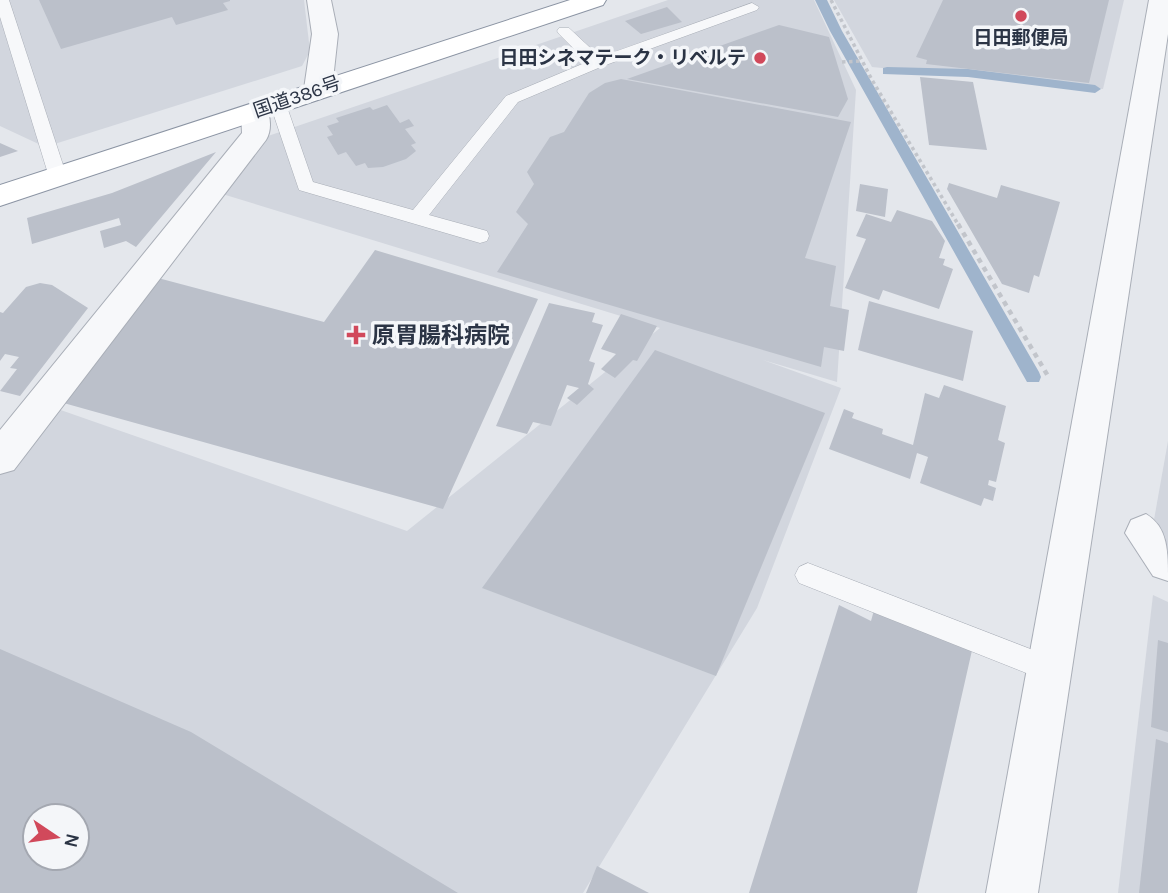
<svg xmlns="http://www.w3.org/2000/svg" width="1168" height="893" font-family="Karla,'Noto Sans JP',sans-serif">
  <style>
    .built { fill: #d2d6de; fill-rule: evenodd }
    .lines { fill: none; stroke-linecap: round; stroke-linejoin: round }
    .stream { fill: #9fb4cc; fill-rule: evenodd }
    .building { fill: #bbc0ca; fill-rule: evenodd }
    .service-casing { stroke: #a9aeb7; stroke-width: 1 }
    .minor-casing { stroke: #a9aeb7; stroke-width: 2 }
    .tertiary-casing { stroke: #a9aeb7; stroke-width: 2 }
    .trunk-casing { stroke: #8b94a3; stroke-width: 2 }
    .path-far1 { stroke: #c2c5cb; stroke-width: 3.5; stroke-dasharray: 3.5 3.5; stroke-linecap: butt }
    .path { stroke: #c2c5cb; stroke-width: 4.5; stroke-dasharray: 5 5; stroke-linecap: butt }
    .service { fill: #f7f8fa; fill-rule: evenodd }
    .minor { fill: #f7f8fa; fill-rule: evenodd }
    .tertiary { fill: #f7f8fa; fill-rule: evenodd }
    .trunk { fill: #fff; fill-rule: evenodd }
    .poi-dot { fill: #d1495b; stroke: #f4f6f9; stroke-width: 2.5 }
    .labels { text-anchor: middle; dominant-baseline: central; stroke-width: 7; stroke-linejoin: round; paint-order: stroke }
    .far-poi-label { font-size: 19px; font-weight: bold; fill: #2b3445; stroke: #f4f6f9 }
    .far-street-label { font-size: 19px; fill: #2b3445; stroke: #f4f6f9 }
    .poi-label { font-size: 23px; font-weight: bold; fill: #2b3445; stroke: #f4f6f9; text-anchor: start }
  </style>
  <rect width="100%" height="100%" fill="#e4e7ec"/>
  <g class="built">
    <polygon points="0,0 304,0 310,51 302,66 45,147 0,126"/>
    <path d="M668,0H814L856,90L837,382L763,360L841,388L757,608L583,893H0V475L52,407L407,531L660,328L219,193L268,136ZM35,816H77V858H35Z"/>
    <polygon points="834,0 1124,0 1103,89 872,67"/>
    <polygon points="1168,441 1168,551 1152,531"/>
    <polygon points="1153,595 1168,602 1168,893 1118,893"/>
  </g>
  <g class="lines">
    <g class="stream">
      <polygon points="815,0 827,0 842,31 1039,372 1041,377 1039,382 1027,382 830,31"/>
      <polygon points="887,67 968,69 1095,85 1101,89 1095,93 968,77 883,74 883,68"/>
    </g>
  </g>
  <g class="building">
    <polygon points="39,0 230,0 230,1 223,3 228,10 176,25 172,17 61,49"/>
    <polygon points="943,0 1109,0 1089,83 926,64 927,60 916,57"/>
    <polygon points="667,7 682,22 641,34 625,21"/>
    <polygon points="779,25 829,37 848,99 838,117 627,79"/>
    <polygon points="920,77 973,82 987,150 929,145"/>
    <polygon points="621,79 851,122 805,258 836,266 830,306 849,310 844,351 824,347 821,367 497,272 528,224 516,212 534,184 527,172 550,137 564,132 589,93 605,83"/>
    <polygon points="387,105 400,123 409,119 414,126 405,129 416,143 411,145 416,151 406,159 383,167 368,168 365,163 356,166 346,152 338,155 327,137 333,135 327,126 339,122 336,118 370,107 373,110"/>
    <polygon points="0,143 18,151 0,157"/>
    <polygon points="216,152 136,247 126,241 104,248 100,231 121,225 119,218 32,244 27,218 112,193"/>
    <polygon points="949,183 997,198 1001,185 1060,202 1039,277 1034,275 1029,293 1002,284 947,189"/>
    <polygon points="860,184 888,189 885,217 856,211"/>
    <polygon points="897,210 932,221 945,241 939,258 945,259 943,265 953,269 939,309 883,290 879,300 845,288 866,239 856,236 866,214 891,222"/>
    <polygon points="375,250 538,299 443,509 60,402 158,278 324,322"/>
    <polygon points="40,283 52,285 88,308 20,396 0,391 17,369 10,368 19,357 5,354 0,361 0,312 3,313 26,287"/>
    <polygon points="869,301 973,331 963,381 858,350"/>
    <polygon points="549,303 595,313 592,322 603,325 589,361 595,363 588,384 594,389 577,405 567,398 579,388 567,385 551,426 533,422 527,434 496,426"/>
    <polygon points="621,314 657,326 637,361 633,360 615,378 601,369 616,354 601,349"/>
    <polygon points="655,350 825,413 716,676 482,588"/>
    <polygon points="944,385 1006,406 998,440 1005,443 996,482 989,480 988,485 996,488 993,501 984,498 981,506 920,483 928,457 917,453 910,479 829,449 844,409 854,413 852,418 883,429 882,434 913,445 925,393 939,398"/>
    <polygon points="879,592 973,646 917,893 749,893 839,605 871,621"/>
    <polygon points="1158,640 1168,643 1168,732 1151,727"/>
    <path d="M0,649L191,732L458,893H0ZM35,816H77V858H35Z"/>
    <polygon points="1156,739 1168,743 1168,893 1139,893"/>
    <polygon points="597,866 649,893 586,893"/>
  </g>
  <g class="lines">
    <defs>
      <g id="service">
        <polygon points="0,0 9,0 67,177 64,181 52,181 49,177 0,17"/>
        <polygon points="752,3 759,7 757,10 603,66 518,102 429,215 487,231 489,236 487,241 480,243 299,190 270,104 278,99 286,104 313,182 413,210 506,96 587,62 559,34 557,31 559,28 569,28 600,57"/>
        <polygon points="808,563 1059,660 1062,669 1059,678 1049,682 799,583 795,575 799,567"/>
      </g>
      <g id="minor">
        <polygon points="307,0 331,0 338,34 332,89 328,95 318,97 308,95 304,89 312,34"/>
        <path d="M255,104L265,106C271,115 272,131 266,140L14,470L0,474V430L242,133L241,112L245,106Z"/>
        <path d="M1146,514C1168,527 1168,551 1168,581L1153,576L1125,533L1131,520Z"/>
      </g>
      <polygon id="tertiary" points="1149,0 1168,0 1168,34 1038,893 986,893"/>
      <polygon id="trunk" points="570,0 606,0 603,5 0,206 0,185"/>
    </defs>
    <use href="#service" class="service-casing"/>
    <use href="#minor" class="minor-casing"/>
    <use href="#tertiary" class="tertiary-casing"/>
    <use href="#trunk" class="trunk-casing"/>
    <g class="path-far1">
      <polyline points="831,0 872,80 959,226"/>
      <polyline points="842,62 862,61"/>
    </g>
    <polyline class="path" points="958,224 1048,376"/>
    <use href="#service" class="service"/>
    <use href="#minor" class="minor"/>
    <use href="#tertiary" class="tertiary"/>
    <use href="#trunk" class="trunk"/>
  </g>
  <g class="poi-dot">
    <circle cx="1021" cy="16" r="7"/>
    <circle cx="760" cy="58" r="7"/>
    <path d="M352.5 324.5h7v7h7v7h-7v7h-7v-7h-7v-7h7z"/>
  </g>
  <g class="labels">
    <g class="far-poi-label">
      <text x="1021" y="38">日田郵便局</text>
      <text x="746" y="58" text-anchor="end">日田シネマテーク・リベルテ</text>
    </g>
    <g class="far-street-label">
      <text transform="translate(297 97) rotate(-19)">国道386号</text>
    </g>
    <g class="poi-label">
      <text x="372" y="335">原胃腸科病院</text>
    </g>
  </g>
  <g transform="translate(56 837) rotate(103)"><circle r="33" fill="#f4f6f9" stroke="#a4a8b1" stroke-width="2"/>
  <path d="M0-5L12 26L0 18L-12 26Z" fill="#d1495b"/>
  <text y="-10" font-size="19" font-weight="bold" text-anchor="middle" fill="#2b3445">N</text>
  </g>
</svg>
